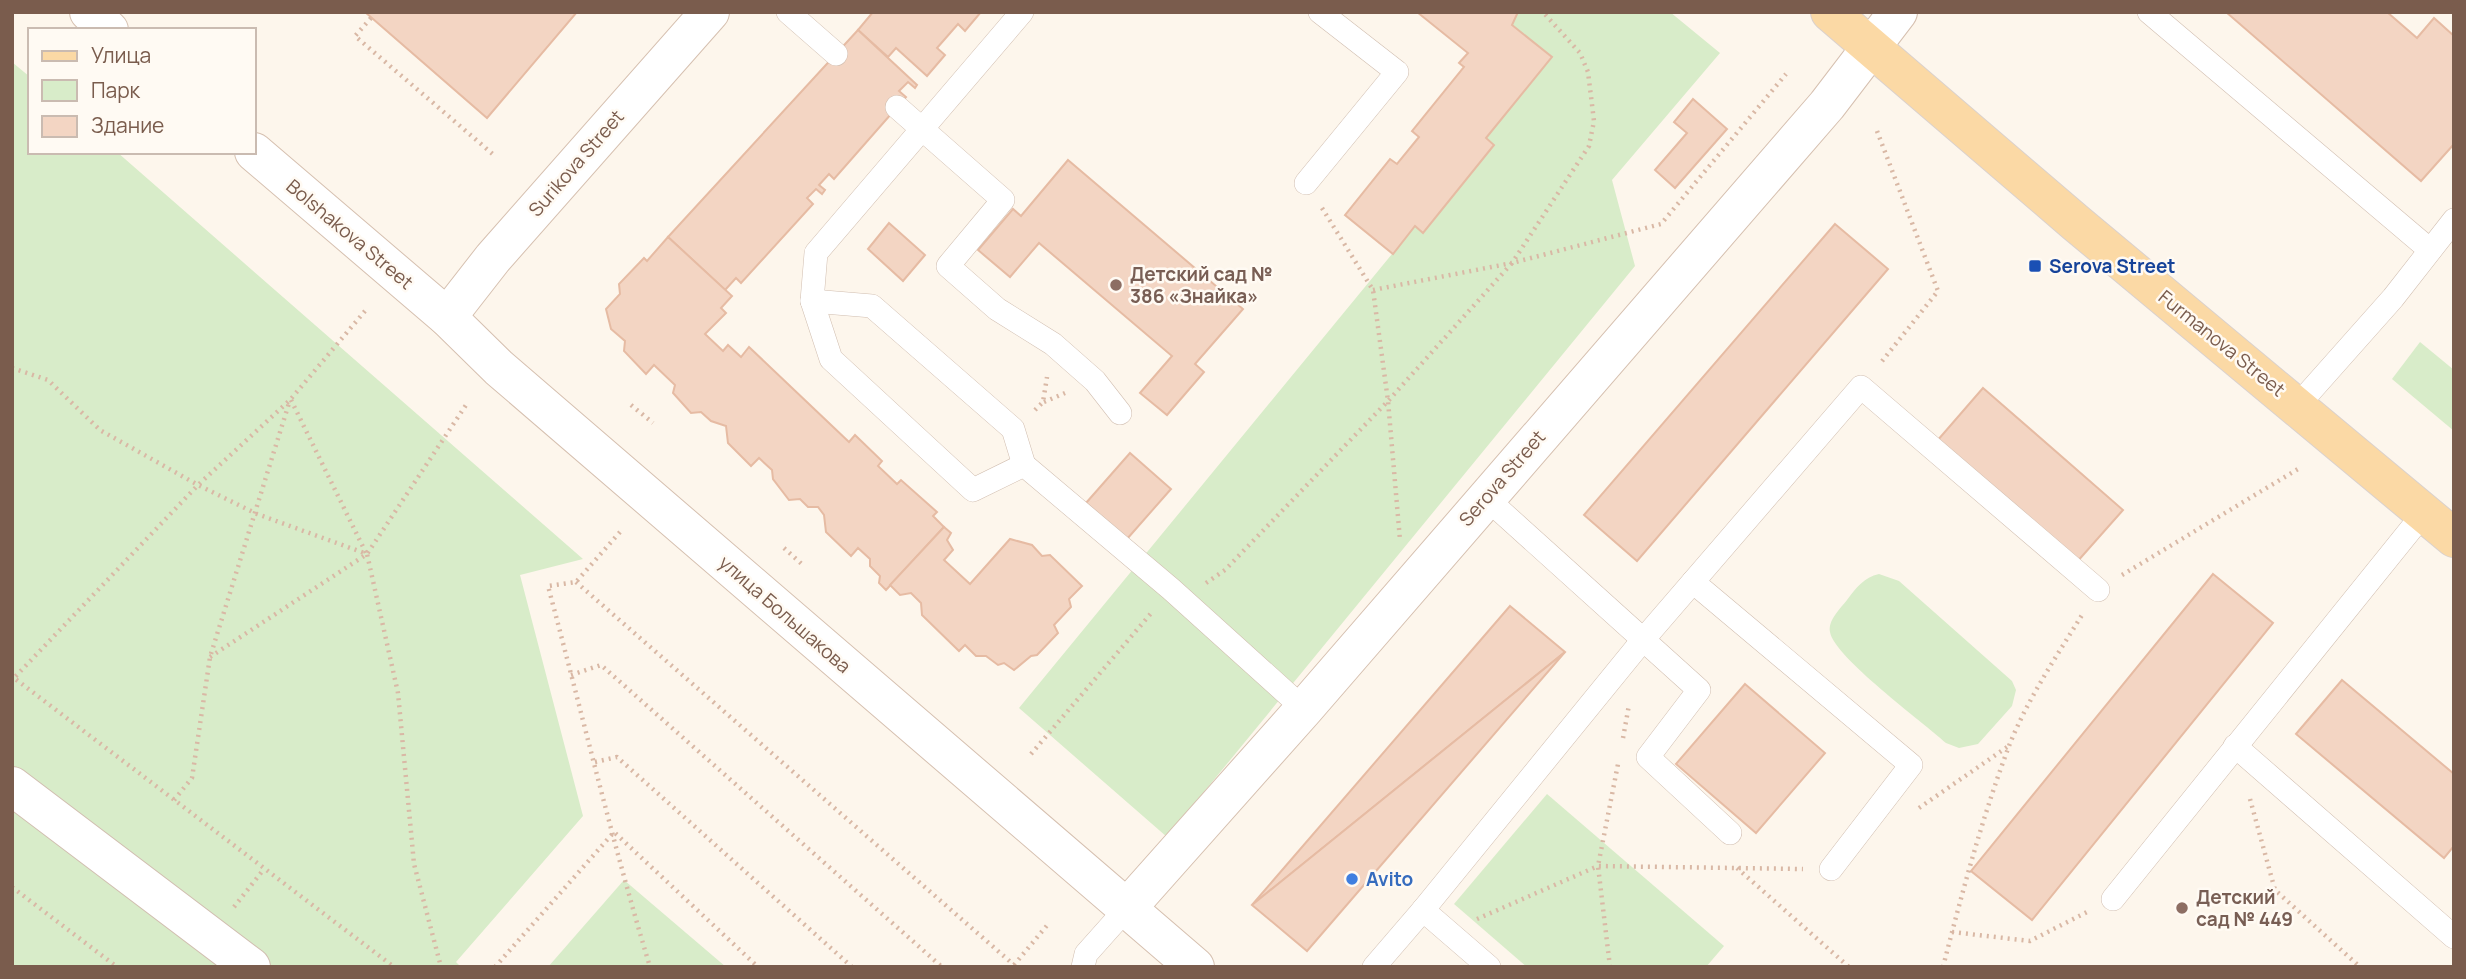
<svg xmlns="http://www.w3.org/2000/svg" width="2466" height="979" font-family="Manrope,sans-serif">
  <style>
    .green { fill: #d8ecc9 }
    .building { fill: #f3d5c3; stroke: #e6bba3; stroke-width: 2 }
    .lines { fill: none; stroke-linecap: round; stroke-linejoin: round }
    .lane-casing { stroke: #d1beb0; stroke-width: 24 }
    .street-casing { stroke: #d1beb0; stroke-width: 40 }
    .secondary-casing { stroke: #d6c0b0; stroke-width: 40 }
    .primary-casing { stroke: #dad1cd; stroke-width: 40 }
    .path { stroke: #d9b8a5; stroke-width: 4.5; stroke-dasharray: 2 5; stroke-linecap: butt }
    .lane { stroke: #fff; stroke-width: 23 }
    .street { stroke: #fff; stroke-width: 38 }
    .secondary { stroke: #fff; stroke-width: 38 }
    .primary { stroke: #fbd9a5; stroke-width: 38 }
    .transit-dot { fill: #1a4fb4; stroke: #fffaf3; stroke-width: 2.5 }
    .education-dot { fill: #8d6e63; stroke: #fffaf3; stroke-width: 2.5 }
    .shop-dot { fill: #3f7fe0; stroke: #fffaf3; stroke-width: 2.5 }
    .labels { text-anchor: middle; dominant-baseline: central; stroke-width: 5; stroke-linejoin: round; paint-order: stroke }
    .street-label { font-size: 19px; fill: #7a5c4d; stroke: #fffaf3 }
    .transit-label { font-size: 19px; font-weight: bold; fill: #164399; stroke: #fffaf3; text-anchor: start }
    .education-label { font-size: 19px; font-weight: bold; fill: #785e54; stroke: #fffaf3; text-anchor: start }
    .shop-label { font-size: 19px; font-weight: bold; fill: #366cbe; stroke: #fffaf3; text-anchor: start }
  </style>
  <rect width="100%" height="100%" fill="#fdf6ec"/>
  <g class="green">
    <polygon points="1518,12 1670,12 1720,53 1612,180 1635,266 1167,837 1019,708 1415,226 1423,232 1494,145 1486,138 1552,57 1512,25"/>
    <polygon points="12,62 30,77 30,152 117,152 583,559 520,575 583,816 456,962 461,967 12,967"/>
    <polygon points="2420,342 2454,370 2454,431 2392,379"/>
    <path d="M1879,574L1899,581L2012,681L2016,690L2012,706L1978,744L1959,748L1946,743C1923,722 1834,657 1830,632C1828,620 1840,609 1847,600C1856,588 1864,577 1879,574Z"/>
    <polygon points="1547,794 1724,946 1706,967 1527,967 1454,904"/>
    <polygon points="624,880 726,967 548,967"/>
  </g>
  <g class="building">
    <polygon points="365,12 577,12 487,118"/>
    <polygon points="873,12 981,12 965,31 958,24 937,48 945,55 927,76 896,48 888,57 858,30"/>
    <polygon points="1417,12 1518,12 1512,25 1552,57 1486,138 1494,145 1423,233 1415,226 1393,254 1345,215 1390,159 1397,164 1419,137 1412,131 1464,67 1459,63 1468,53"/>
    <polygon points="2226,12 2387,12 2417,38 2434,18 2454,36 2454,144 2421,181"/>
    <polygon points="858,30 917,85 915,88 908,82 899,91 906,97 834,179 829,174 819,185 825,190 822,194 816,189 807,198 813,204 741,283 736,278 725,290 668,237"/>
    <polygon points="1693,99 1727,129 1675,188 1655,170 1687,133 1674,122"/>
    <polygon points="1068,160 1243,309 1195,364 1204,372 1167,415 1140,393 1172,356 1039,243 1010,277 978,250 1013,209 1021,216"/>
    <polygon points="889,223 925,255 903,281 868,249"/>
    <polygon points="1835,224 1888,269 1637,561 1584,515"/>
    <polygon points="668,237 732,296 721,308 726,313 705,334 723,351 728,345 741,357 749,347 849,442 855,435 882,461 878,466 897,484 901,480 937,512 933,516 944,527 886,590 879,583 880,576 870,566 870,559 858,548 851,556 826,532 824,515 818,507 808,507 800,499 789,500 773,479 772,470 759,458 751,466 728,443 726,426 711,421 701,412 691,413 673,393 675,385 654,365 646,374 624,351 625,341 611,329 606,309 620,294 619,284 644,258 647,261"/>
    <polygon points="1983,388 2123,510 2076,563 1937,441"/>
    <polygon points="1130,453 1171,489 1127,539 1086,503"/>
    <polygon points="944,527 951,533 947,540 953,550 944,560 970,584 1010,539 1032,545 1042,556 1050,555 1082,586 1069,599 1071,607 1054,625 1058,633 1037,655 1031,656 1014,670 1004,663 998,665 986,656 976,656 965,645 959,651 922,615 921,603 911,593 900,595 890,585"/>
    <polygon points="2213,574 2273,623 2032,920 1971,871"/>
    <polygon points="1510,606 1565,652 1252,905"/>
    <polygon points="1565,652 1307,951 1252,905"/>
    <polygon points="2342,680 2454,774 2454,846 2444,858 2296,734"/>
    <polygon points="1745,684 1825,753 1756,833 1676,764"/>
  </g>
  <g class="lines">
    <defs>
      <g id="lane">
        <polyline points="788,12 836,54"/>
        <polyline points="1022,12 816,253 812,301 831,359 973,490 1024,465 1171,589 1304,709"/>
        <polyline points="2149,12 2430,250"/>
        <polyline points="897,107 1003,200 948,266 997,309 1053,344 1095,381 1120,413"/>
        <polyline points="1306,183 1397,72 1320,12"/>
        <polyline points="812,301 872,306 1013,429 1024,465"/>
        <polyline points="2298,405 2393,298 2454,220"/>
        <polyline points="1485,497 1699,690 1648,757 1730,833"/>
        <polyline points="1693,582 1911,765 1831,869"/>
        <polyline points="2235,746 2454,937"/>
        <polyline points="2113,899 2424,513"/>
        <polyline points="1083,967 1086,954 1127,908"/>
        <polyline points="1374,967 1423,910"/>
        <polyline points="1489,967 1423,910 1642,641 1861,387 2098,590"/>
      </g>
      <polyline id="street" points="12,786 251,967"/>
      <g id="secondary">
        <polyline points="89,12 109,30"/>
        <polyline points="254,152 447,317 499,368 1195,967"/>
        <polyline points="447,317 493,258 710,12"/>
        <polyline points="1127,908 1304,709 1827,105 1898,12"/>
      </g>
      <polyline id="primary" points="1830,12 2076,223 2454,538"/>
    </defs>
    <use href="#lane" class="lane-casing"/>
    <use href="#street" class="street-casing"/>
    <use href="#secondary" class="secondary-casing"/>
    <use href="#primary" class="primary-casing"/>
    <g class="path">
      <polyline points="371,18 355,36 495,156"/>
      <polyline points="1877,131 1938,291 1879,365"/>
      <polyline points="1322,208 1373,290 1388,401 1400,540"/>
      <polyline points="1373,290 1512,263 1589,146 1594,121 1588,72 1580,53 1543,12"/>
      <polyline points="365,311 290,400 198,485 14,678 394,967"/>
      <polyline points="12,368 48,380 100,430 198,485 257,514 367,554 398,693 414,864 441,967"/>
      <polyline points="291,400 366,553"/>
      <polyline points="1044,402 1065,393"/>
      <polyline points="631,405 653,423"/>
      <polyline points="1035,410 1043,402 1047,377"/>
      <path d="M620,532L576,582L548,586C582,713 612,841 650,967"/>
      <polyline points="784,548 804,566"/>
      <polyline points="2122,575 2298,469"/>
      <polyline points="576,582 1014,965"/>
      <polyline points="1206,583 1225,570 1388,401 1512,263 1661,224 1786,74"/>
      <polyline points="210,657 367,554 468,402"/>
      <polyline points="571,675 601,665 942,967"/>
      <polyline points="1623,738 1629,705"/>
      <polyline points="1031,754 1153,611"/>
      <polyline points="595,762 617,757 852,967"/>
      <polyline points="2250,799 2275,890 2360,967"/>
      <polyline points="174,800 192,778 210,657 290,400"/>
      <polyline points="1919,808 2010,745"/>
      <polyline points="1737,868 1849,967"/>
      <polyline points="12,887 117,967"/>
      <polyline points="234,907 264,869"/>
      <polyline points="1477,919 1598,866 1803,869"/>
      <polyline points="1952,932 2030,941 2087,912"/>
      <polyline points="1014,965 1049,923"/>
      <polyline points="495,967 614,832 758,967"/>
      <polyline points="1610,967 1598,866 1618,764"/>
      <path d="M1943,967C1962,893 1982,818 2009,746C2027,700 2056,657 2082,615"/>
    </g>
    <use href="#lane" class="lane"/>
    <use href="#street" class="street"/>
    <use href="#secondary" class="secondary"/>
    <use href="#primary" class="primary"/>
  </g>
  <rect class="transit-dot" x="2028" y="259" width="14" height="14" rx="3.5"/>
  <g class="education-dot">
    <circle cx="1116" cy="285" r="7"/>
    <circle cx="2182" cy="908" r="7"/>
  </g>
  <circle class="shop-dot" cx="1352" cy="879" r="7"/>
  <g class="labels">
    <g class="street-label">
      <text transform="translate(576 163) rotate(-49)">Surikova Street</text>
      <text transform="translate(350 234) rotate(40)">Bolshakova Street</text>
      <text transform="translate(2222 343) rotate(39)">Furmanova Street</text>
      <text transform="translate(1502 478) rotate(-49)">Serova Street</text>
      <text transform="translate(785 614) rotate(41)">улица Большакова</text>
    </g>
    <g class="transit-label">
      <text x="2049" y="266">Serova Street</text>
    </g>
    <g class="education-label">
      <text x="1130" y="274">Детский сад №<tspan x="1130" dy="22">386 «Знайка»</tspan></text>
      <text x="2196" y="897">Детский<tspan x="2196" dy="22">сад № 449</tspan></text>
    </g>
    <g class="shop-label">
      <text x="1366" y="879">Avito</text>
    </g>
  </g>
  <rect width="2466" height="979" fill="none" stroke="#7a5c4d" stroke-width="28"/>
  <rect x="28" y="28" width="228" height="126" fill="#fffaf3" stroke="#cabbb1" stroke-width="2"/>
  <rect x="42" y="51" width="35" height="10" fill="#fbd9a5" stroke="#cabbb1" stroke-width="2"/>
  <text x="91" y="63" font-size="21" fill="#7a5c4d">Улица</text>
  <rect x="42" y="80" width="35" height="21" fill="#d8ecc9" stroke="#cabbb1" stroke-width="2"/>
  <text x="91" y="98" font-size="21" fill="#7a5c4d">Парк</text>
  <rect x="42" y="116" width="35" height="21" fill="#f3d5c3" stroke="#cabbb1" stroke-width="2"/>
  <text x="91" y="133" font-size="21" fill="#7a5c4d">Здание</text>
</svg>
